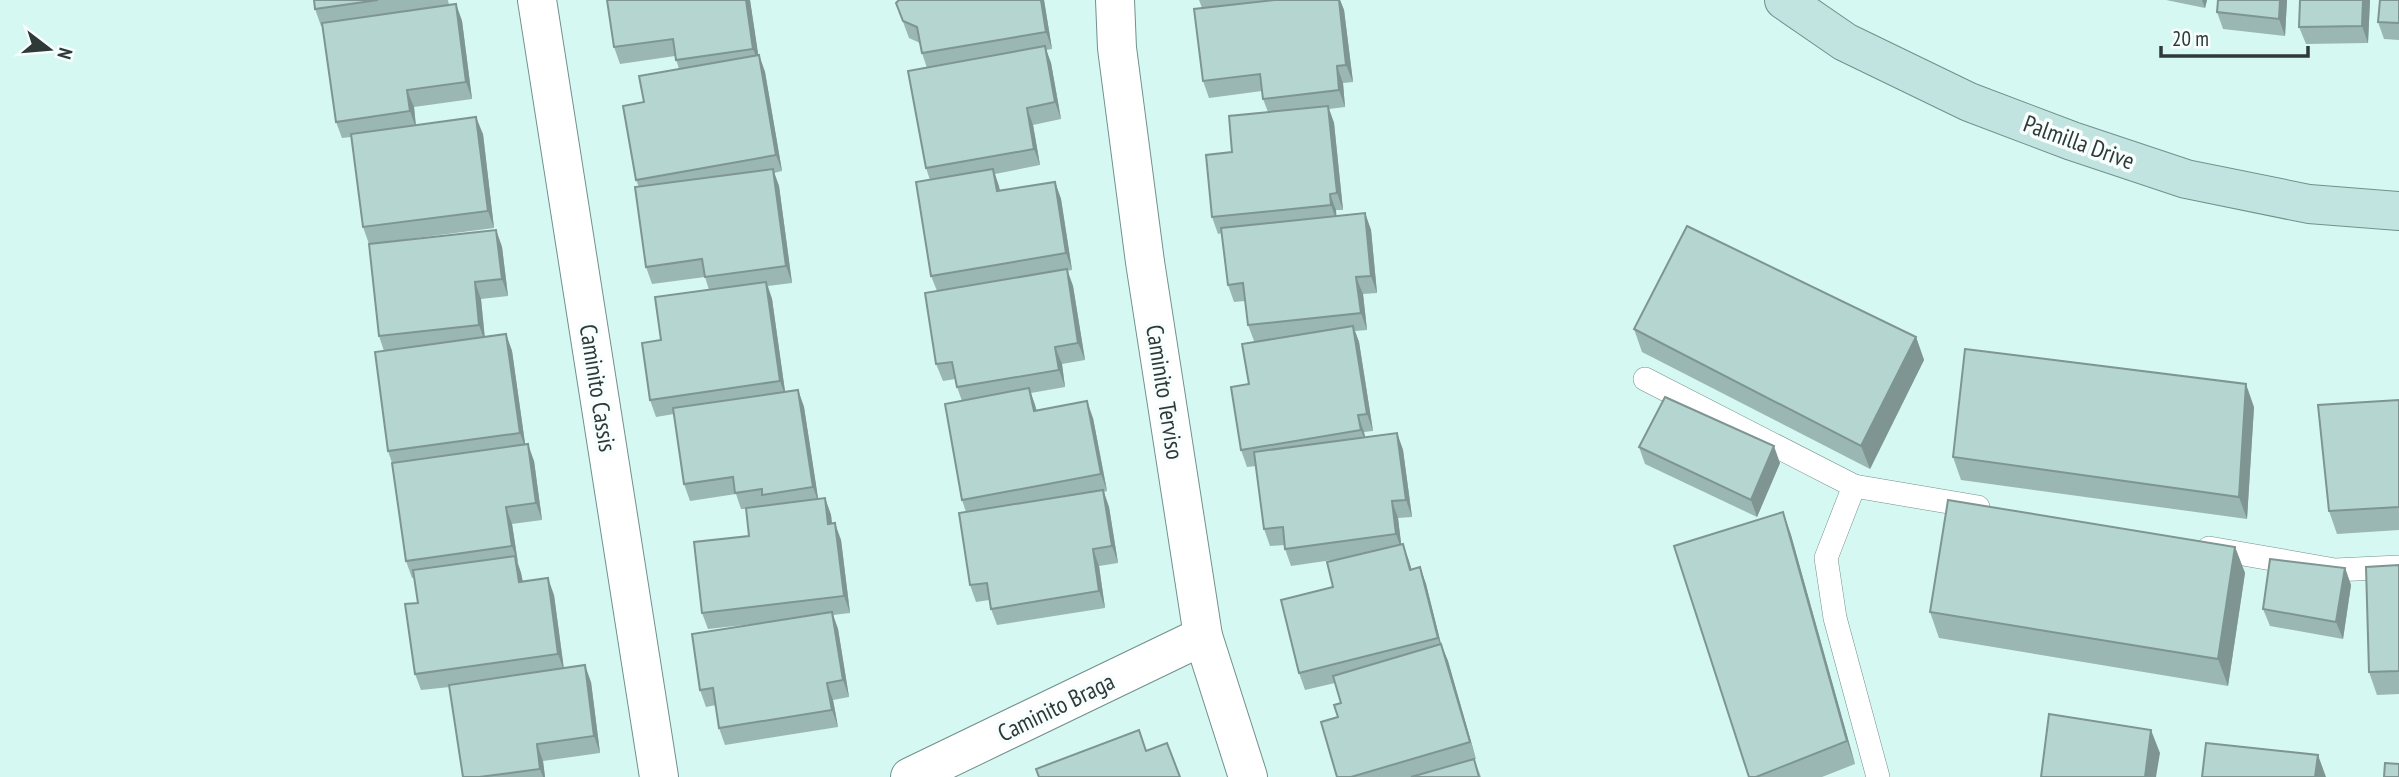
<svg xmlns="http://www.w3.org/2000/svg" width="2399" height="777" font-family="'PT Sans Narrow',sans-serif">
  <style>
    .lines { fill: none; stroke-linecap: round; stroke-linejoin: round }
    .lane-casing { stroke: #71908c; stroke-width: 24 }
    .street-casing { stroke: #71908c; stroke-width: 40 }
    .secondary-casing { stroke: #71908c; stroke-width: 40 }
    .lane { stroke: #fff; stroke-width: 23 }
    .street { stroke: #fff; stroke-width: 38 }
    .secondary { stroke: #c2e4e0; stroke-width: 38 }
    .wall { fill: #9bb7b3 }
    .shaded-wall { fill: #7e9592 }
    .building { fill: #b4d5d0; stroke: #7e9592; stroke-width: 2 }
    .labels { text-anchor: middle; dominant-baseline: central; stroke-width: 7; stroke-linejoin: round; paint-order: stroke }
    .street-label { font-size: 24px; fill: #2d3a38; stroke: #f8fefd }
  </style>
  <rect width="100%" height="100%" fill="#d6f8f2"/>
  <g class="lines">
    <defs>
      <g id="lane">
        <polyline points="1645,379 1854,486 1826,558 1835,618 1878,777"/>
        <polyline points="1854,486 1978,507"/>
        <polyline points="2209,548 2335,570 2399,567"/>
      </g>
      <g id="street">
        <polyline points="537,0 659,777"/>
        <polyline points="1115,0 1117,48 1145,262 1203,636 1248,777"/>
        <polyline points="910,777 1203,636"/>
      </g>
      <polyline id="secondary" points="1784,0 1845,42 1969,102 2072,141 2186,179 2309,204 2399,211"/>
    </defs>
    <use href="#lane" class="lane-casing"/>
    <use href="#street" class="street-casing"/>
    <use href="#secondary" class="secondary-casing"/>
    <use href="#lane" class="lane"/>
    <use href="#street" class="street"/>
    <use href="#secondary" class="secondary"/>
  </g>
  <g class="wall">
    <polygon points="314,0 448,0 449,5 456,4 462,21 472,99 414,107 416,125 483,134 494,228 369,244 363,227 351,137 342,138 336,122 322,26 321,26 315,9"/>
    <polygon points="607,0 750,0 758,55 759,55 765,72 782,171 774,173 779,186 792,283 768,286 772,299 785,392 798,390 804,407 818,499 825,498 831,515 832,524 841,540 850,613 833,615 838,629 849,697 833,700 838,727 725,745 719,728 716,705 706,707 700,690 762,623 708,629 702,613 749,536 746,509 741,509 736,494 690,501 684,484 674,414 656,417 650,400 661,340 709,290 705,277 652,284 646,267 639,187 636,180 644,102 679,69 675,56 620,64 614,47"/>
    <polygon points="899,0 1044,0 1052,49 1046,50 1051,63 1061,119 1033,125 1040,165 995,174 1000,191 1055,182 1061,199 1072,270 1067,271 1073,286 1085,360 1062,364 1065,387 1031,393 1037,411 1093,418 1107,491 1104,492 1109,507 1118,563 1099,566 1105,608 997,625 991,609 989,600 976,602 970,585 966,512 962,500 962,401 957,387 955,379 943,381 936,364 937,291 931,276 930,180 926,168 927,68 922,53 920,43 909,38 896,3"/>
    <polygon points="1199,0 1340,0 1344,10 1353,82 1343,83 1345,107 1329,109 1334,123 1343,210 1336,210 1336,216 1365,213 1371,230 1377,293 1363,294 1367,330 1355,331 1359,342 1373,431 1364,432 1365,437 1397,433 1403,450 1412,517 1398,518 1401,544 1409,561 1412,570 1420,567 1426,584 1441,644 1448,661 1476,759 1474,759 1481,777 1337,777 1338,717 1341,703 1335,683 1305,690 1299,673 1333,587 1339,559 1291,566 1285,549 1285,545 1270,546 1264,529 1256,466 1247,467 1241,450 1254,341 1248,325 1245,301 1234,302 1228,285 1222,233 1218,234 1212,217 1232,152 1268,112 1263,99 1262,91 1209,98 1203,81 1202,8"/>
    <polygon points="2166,0 2207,0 2205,8"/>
    <polygon points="2287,0 2285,36 2223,29 2217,12"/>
    <polygon points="2370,0 2368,43 2306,44 2299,27"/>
    <polygon points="2399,0 2399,40 2384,39 2378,22"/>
    <polygon points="496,230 502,247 508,296 481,299 485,337 506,334 512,351 525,444 534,461 542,520 512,524 518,563 521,573 523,582 554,595 564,668 591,682 600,753 543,761 545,777 463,777 450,687 421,690 415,674 418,603 414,578 412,578 406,561 392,463 388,451 384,351 379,336"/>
    <polygon points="1634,329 1916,337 1924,360 1870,469 1642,352"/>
    <polygon points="2399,400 2399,530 2337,534 2329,511"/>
    <polygon points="2254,407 2247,519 1961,480 1953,457"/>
    <polygon points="1639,447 1780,463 1757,517 1645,464"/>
    <polygon points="1783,512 1791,535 1855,764 1822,777 1749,777"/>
    <polygon points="2235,547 2245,573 2228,686 1939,638 1930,612"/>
    <polygon points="2399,565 2399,694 2377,695 2369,672"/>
    <polygon points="2345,568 2351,585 2343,639 2270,626 2263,609"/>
  </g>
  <g class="shaded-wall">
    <polygon points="746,0 750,0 760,66 753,49"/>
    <polygon points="1041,0 1044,0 1052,49 1046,32"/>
    <polygon points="1339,0 1340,0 1344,10 1353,82 1346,65"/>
    <polygon points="2202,0 2207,0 2205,8"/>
    <polygon points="2280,0 2287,0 2285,36 2279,19"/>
    <polygon points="2363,0 2370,0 2368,43 2362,26"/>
    <polygon points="456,4 462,21 472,99 466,82"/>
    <polygon points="1045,46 1051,63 1061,119 1055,102"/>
    <polygon points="759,55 765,72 782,171 776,155"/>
    <polygon points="1337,66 1343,83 1345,107 1339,90"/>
    <polygon points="407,90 414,107 416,128 410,111"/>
    <polygon points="1328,106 1334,123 1343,210 1337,193"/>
    <polygon points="1027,108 1033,125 1040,165 1034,149"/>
    <polygon points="476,117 483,134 494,228 488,211"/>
    <polygon points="773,169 779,186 792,283 786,266"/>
    <polygon points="993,169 999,186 1003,208 997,191"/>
    <polygon points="1055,182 1061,199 1072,270 1066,253"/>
    <polygon points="1330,194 1336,210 1337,222 1331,205"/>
    <polygon points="1365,213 1371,230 1377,293 1371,276"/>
    <polygon points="496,230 502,247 508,296 502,279"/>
    <polygon points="1067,269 1073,286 1085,360 1078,343"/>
    <polygon points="1356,277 1363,294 1367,330 1361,313"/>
    <polygon points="475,282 481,299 485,342 479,325"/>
    <polygon points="766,282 772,299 786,398 780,381"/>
    <polygon points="1353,326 1359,342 1373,431 1367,414"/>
    <polygon points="506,334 512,351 526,450 520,433"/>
    <polygon points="1916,337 1924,360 1870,469 1861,446"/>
    <polygon points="1055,347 1062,364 1065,387 1059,370"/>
    <polygon points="2246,384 2254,407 2247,519 2239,497"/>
    <polygon points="1029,388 1035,405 1040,428 1034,411"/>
    <polygon points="798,390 804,407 819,504 813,487"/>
    <polygon points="1087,401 1093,418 1107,491 1101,474"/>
    <polygon points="1358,415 1364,432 1367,447 1361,430"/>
    <polygon points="1397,433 1403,450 1412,517 1406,500"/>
    <polygon points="528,444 534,461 542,520 536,503"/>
    <polygon points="1774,446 1780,463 1757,517 1751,500"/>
    <polygon points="1103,490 1109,507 1118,563 1112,546"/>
    <polygon points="825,498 831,515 834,541 828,524"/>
    <polygon points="1392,501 1398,518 1402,551 1396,534"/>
    <polygon points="506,507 512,524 518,563 512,546"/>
    <polygon points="1783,512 1791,535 1855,764 1847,741"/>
    <polygon points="835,523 841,540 850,613 844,596"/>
    <polygon points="1403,544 1409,561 1416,587 1410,570"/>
    <polygon points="2235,547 2245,573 2228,686 2218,659"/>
    <polygon points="1093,549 1099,566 1105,608 1099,591"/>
    <polygon points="515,556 521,573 526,599 519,582"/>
    <polygon points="1420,567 1426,584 1441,644 1448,661 1476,759 1438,638"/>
    <polygon points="2345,568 2351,585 2343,639 2336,622"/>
    <polygon points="548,578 554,595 564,671 558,654"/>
    <polygon points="832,612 838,629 849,697 843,680"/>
    <polygon points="585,665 591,682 600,753 594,736"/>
    <polygon points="827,683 833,700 838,727 832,710"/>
    <polygon points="2151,730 2160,753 2156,777 2145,777"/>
    <polygon points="537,744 543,761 545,777 543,777 540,769"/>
    <polygon points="2318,755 2326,777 2315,777"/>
  </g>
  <g class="building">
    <polygon points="314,0 378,0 315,9"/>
    <polygon points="607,0 746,0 753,49 676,60 673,39 614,47"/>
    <polygon points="899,0 1041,0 1046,32 922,53 917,27 903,21 896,3"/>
    <polygon points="1275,0 1339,0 1346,65 1337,66 1339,90 1263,99 1260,74 1203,81 1194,9"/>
    <polygon points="2218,0 2280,0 2279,19 2217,12"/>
    <polygon points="2300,0 2363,0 2362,26 2299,27"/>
    <polygon points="2380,0 2399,0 2399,23 2378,22"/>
    <polygon points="456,4 466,82 407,90 410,111 336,122 322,23"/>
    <polygon points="1045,46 1055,102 1027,108 1034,149 926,168 908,71"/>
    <polygon points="759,55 776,155 636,180 623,106 644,102 639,76"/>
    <polygon points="1328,106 1337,193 1330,194 1331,205 1212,217 1206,155 1232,152 1229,116"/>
    <polygon points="476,117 488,211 363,227 351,134"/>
    <polygon points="773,169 786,266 705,277 702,259 646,267 635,187"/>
    <polygon points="993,169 997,191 1055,182 1066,253 931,276 916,182"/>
    <polygon points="1365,213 1371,276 1356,277 1361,313 1248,325 1243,283 1228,285 1221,228"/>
    <polygon points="1687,226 1916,337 1861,446 1634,329"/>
    <polygon points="496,230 502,279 475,282 479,325 379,336 369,244"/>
    <polygon points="1067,269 1078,343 1055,347 1059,370 957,387 952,362 936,364 925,293"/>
    <polygon points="766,282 780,381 650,400 642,343 661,340 655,297"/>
    <polygon points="1353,326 1367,414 1358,415 1361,430 1241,450 1231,387 1249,384 1242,344"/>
    <polygon points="506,334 520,433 388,451 375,352"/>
    <polygon points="1965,349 2246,384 2239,497 1953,457"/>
    <polygon points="1029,388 1034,411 1087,401 1101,474 962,500 945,404"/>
    <polygon points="798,390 813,487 762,495 762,489 735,493 733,477 684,484 673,408"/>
    <polygon points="1665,397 1774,446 1751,500 1639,447"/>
    <polygon points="2399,400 2399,507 2329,511 2318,405"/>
    <polygon points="1397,433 1406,500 1392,501 1396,534 1285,549 1283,527 1264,529 1254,452"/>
    <polygon points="528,444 536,503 506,507 512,546 406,561 392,463"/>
    <polygon points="1103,490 1112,546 1093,549 1099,591 991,609 987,583 970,585 959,513"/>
    <polygon points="825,498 828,524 835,523 844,596 702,613 694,542 749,536 746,508"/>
    <polygon points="1948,500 2235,547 2218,659 1930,612"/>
    <polygon points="1783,512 1847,741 1756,777 1749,777 1674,546"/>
    <polygon points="1403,544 1410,570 1420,567 1438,638 1299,673 1281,600 1333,587 1327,562"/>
    <polygon points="515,556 519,582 548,578 558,654 415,674 405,604 418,603 413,570"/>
    <polygon points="2270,559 2345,568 2336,622 2263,609"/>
    <polygon points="2399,565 2399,671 2369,672 2366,567"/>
    <polygon points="832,612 843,680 827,683 832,710 719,728 713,688 700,690 692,634"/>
    <polygon points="1441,644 1470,742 1351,777 1337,777 1321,722 1338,717 1334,705 1341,703 1333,676"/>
    <polygon points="585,665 594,736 537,744 540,769 479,777 463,777 449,685"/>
    <polygon points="2049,714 2151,730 2145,777 2041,777"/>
    <polygon points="1139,730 1146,751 1167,743 1180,777 1039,777 1036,769"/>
    <polygon points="2206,743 2318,755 2315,777 2202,777"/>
    <polygon points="1474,759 1479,777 1411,777"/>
    <polygon points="2385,763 2399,764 2399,777 2384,777"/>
  </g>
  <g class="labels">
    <g class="street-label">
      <text transform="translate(2079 142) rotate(20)">Palmilla Drive</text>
      <text transform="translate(598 388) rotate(81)">Caminito Cassis</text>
      <text transform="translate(1165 392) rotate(81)">Caminito Terviso</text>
      <text transform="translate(1056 707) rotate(-26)">Caminito Braga</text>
    </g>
  </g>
  <g transform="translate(49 49) rotate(106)" stroke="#f8fefd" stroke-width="5" paint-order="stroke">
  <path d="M0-5L12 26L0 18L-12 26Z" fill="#2d3a38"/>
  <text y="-10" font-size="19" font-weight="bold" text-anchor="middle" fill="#2d3a38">N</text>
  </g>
  <path d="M2161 46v10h147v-10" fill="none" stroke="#2d3a38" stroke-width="3.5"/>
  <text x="2172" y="46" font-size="21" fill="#2d3a38" stroke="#f8fefd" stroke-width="5" paint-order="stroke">20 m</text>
</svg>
